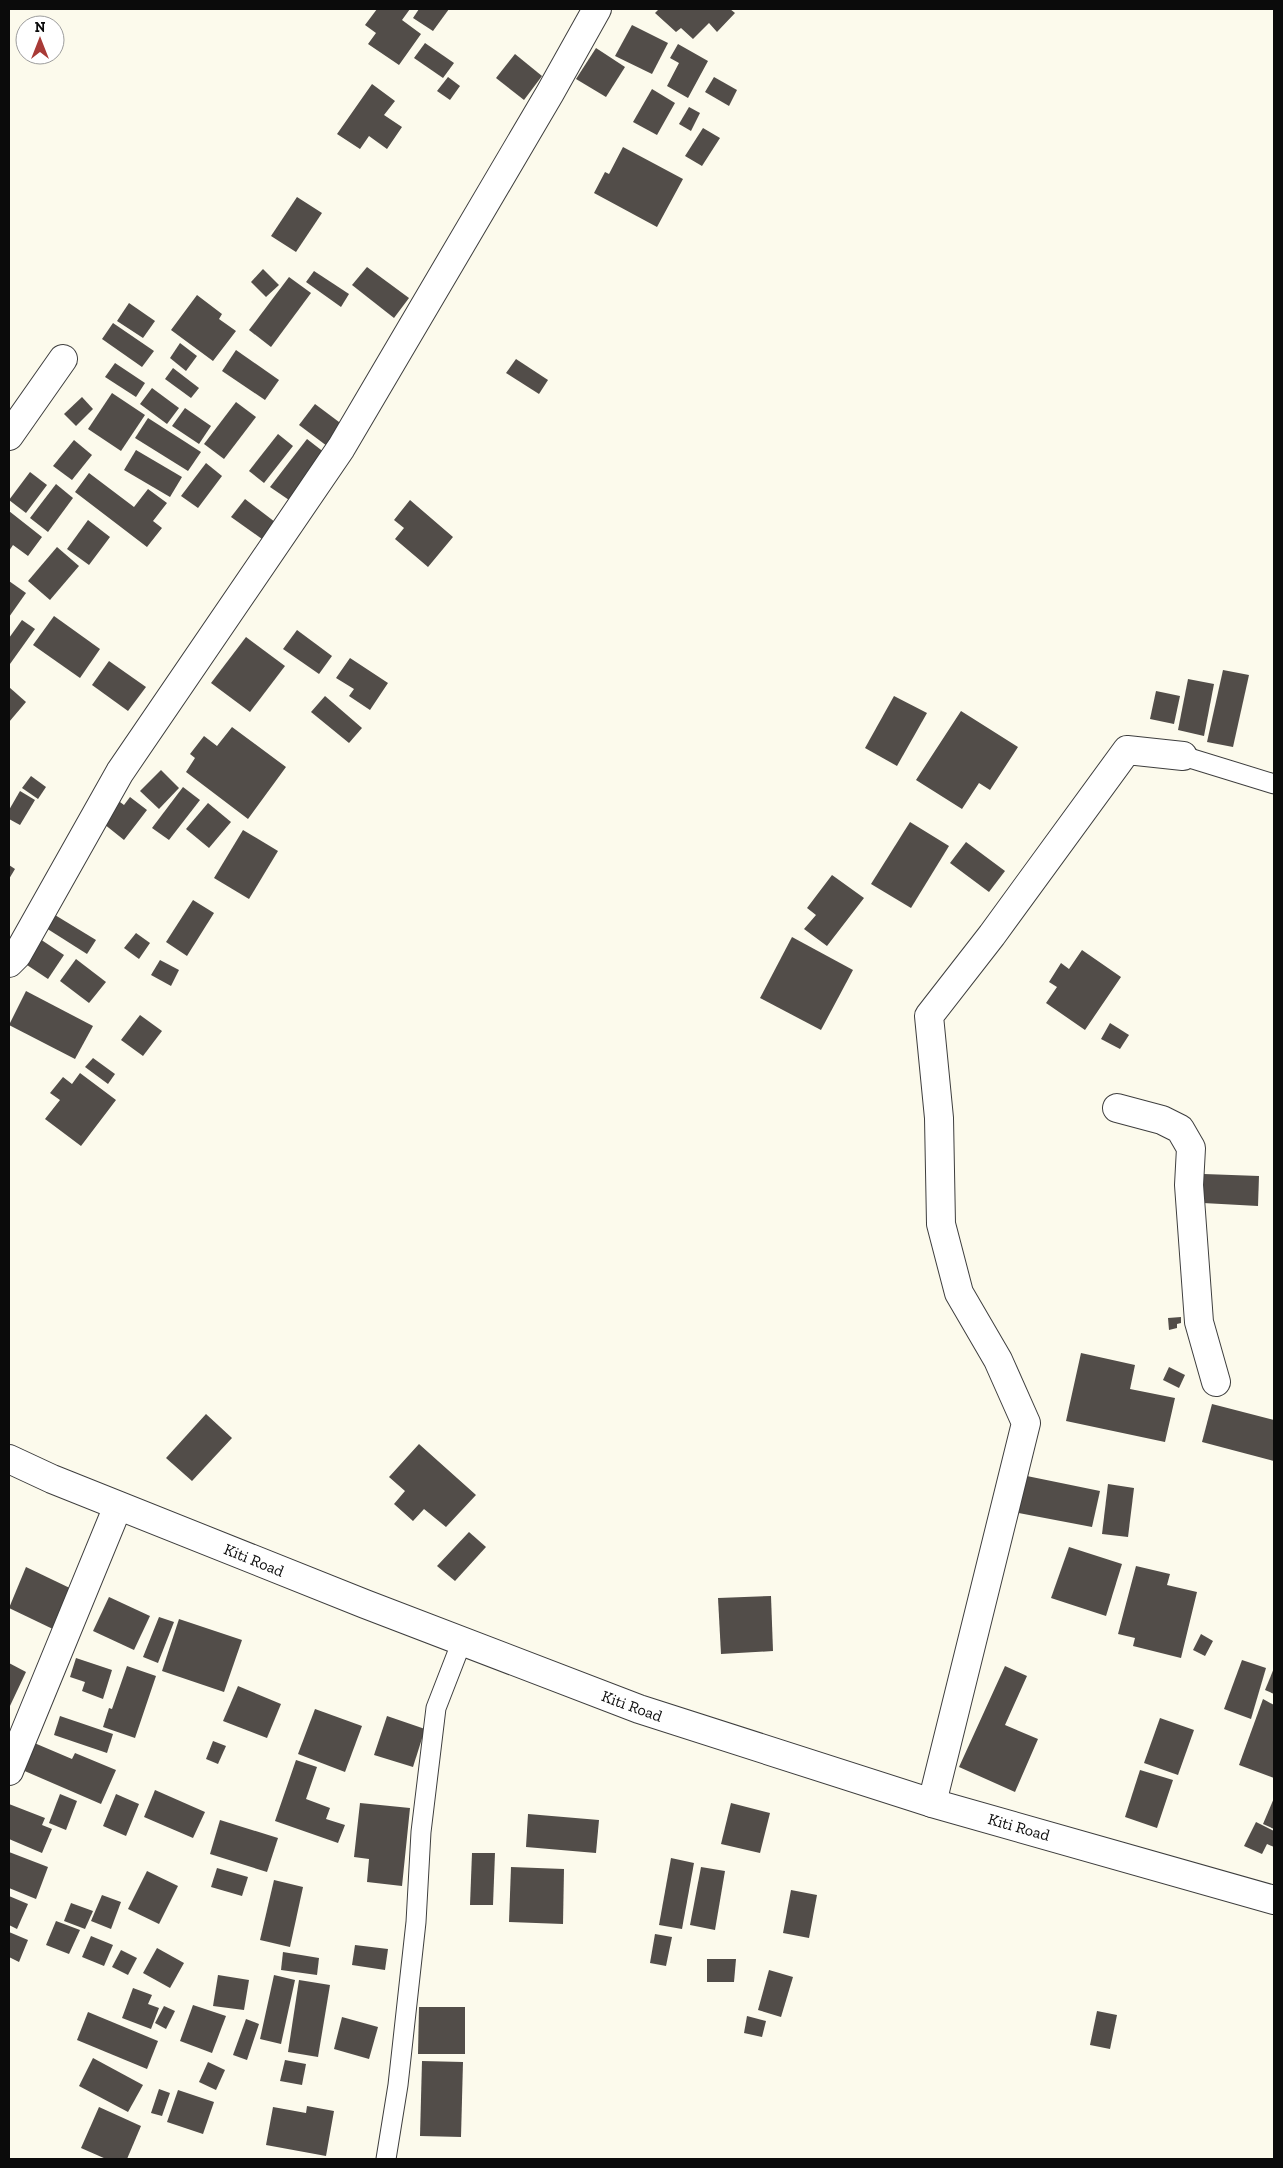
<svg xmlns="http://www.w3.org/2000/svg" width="1283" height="2168" font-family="'Zilla Slab',serif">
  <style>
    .building { fill: #524d49 }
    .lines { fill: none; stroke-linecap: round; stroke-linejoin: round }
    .service-casing { stroke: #3e3e3e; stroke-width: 21 }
    .minor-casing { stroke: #3e3e3e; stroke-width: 30 }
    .tertiary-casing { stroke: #3e3e3e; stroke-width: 30 }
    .service { stroke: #fff; stroke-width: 19 }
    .minor { stroke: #fff; stroke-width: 28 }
    .tertiary { stroke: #fff; stroke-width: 28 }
    .labels { text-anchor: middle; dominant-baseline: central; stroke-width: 5; stroke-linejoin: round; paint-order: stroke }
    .street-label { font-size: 16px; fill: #0b0b0b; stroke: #fff }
  </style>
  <rect width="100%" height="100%" fill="#fcfaec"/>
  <g class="building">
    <polygon points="377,9 410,9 402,20 421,34 399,65 368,44 376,33 365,25"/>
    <polygon points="419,9 449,9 433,31 413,18"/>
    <polygon points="659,9 730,9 735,13 717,32 709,23 693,39 681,28 676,32 655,13"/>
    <polygon points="632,25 668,43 652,74 615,56"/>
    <polygon points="425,43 454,63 443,78 414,58"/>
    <polygon points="678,44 708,61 688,98 667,86 679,63 670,58"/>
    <polygon points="596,48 625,67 606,97 576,79"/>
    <polygon points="515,54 542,76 524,100 496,78"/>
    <polygon points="448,77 460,86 450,100 437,91"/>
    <polygon points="714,77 737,90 729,106 705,92"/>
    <polygon points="372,84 395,101 384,115 402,127 387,149 369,136 360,149 337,134"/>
    <polygon points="652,89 675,103 657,135 633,122"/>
    <polygon points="689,107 700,113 691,131 679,124"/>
    <polygon points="703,128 720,138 702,166 685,156"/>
    <polygon points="623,147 683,179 657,227 594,193 605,172 609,174"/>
    <polygon points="297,197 322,213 296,252 271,236"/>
    <polygon points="367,267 409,298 394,318 352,285"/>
    <polygon points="263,269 279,285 266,297 251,282"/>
    <polygon points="314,271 349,294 341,307 306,282"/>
    <polygon points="289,277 311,293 271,347 249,330"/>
    <polygon points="197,295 222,314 219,319 236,331 213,361 171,330"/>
    <polygon points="129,303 155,321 143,338 117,321"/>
    <polygon points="113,323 154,351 142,367 102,339"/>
    <polygon points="180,343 197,356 186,371 170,358"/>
    <polygon points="236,350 279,380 265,400 222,371"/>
    <polygon points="516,359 548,380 539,394 506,373"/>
    <polygon points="115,363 145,383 136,397 105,377"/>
    <polygon points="173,368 199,388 191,398 165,379"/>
    <polygon points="152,388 179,408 167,424 140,404"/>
    <polygon points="112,393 145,415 121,451 88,429"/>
    <polygon points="82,397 93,409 76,426 64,414"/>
    <polygon points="236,402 256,417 224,459 204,444"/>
    <polygon points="315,404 343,425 327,446 299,425"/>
    <polygon points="185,408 211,426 199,444 172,426"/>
    <polygon points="148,418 201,452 188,471 135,438"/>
    <polygon points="278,434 293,446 264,483 249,471"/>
    <polygon points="307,439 325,453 289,500 270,487"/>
    <polygon points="74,440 92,455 72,480 53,466"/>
    <polygon points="136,450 182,477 170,497 124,470"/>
    <polygon points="206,463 222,476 198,508 181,496"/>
    <polygon points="30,472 47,485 26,513 9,500"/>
    <polygon points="89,473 134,507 148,489 167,503 153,521 162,528 147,547 75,492"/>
    <polygon points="56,484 73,498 48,532 30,518"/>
    <polygon points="245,499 275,522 262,539 231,517"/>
    <polygon points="410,500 453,537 428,567 395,539 404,528 394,520"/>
    <polygon points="9,511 42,537 28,556 13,545 9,551"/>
    <polygon points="88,520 110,537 89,565 67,549"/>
    <polygon points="57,547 79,566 50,600 28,581"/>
    <polygon points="9,581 26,593 9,617"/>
    <polygon points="54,616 100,649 80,678 33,645"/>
    <polygon points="22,620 35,629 10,664 9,638"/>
    <polygon points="297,630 332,656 319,674 283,649"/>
    <polygon points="246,637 285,666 250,712 211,683"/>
    <polygon points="350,658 388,683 370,710 349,696 354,689 336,678"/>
    <polygon points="109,661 146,687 128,711 92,685"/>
    <polygon points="1223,670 1249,675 1233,747 1207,742"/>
    <polygon points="1188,679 1214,684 1204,736 1178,730"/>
    <polygon points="9,687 26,702 9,722"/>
    <polygon points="1156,691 1180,696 1174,724 1150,719"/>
    <polygon points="325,696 362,728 349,743 311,712"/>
    <polygon points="894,696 927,713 897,766 865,748"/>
    <polygon points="961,711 1018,747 990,790 979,783 962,809 916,780"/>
    <polygon points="232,727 286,767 248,819 186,772 195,758 190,754 204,736 217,746"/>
    <polygon points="161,770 179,788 159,809 140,791"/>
    <polygon points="31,776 46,787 38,799 22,788"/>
    <polygon points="183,787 200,800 169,840 152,828"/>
    <polygon points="20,791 35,800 20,825 9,819 9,810"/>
    <polygon points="130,797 147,810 124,840 99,820 116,799 124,805"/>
    <polygon points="208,803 231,822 209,848 186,829"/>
    <polygon points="910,822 949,846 911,908 871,884"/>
    <polygon points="243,830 278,851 249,899 214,878"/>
    <polygon points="966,842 1005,871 989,892 950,863"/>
    <polygon points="9,865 15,869 9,879"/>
    <polygon points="832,875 864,898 827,946 804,929 816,915 807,908"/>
    <polygon points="193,900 214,913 187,956 166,942"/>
    <polygon points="55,915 96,940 87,954 46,928"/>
    <polygon points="136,933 150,943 139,959 124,948"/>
    <polygon points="37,937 64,955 48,979 21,961"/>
    <polygon points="792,937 853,970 821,1030 760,998"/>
    <polygon points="1082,950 1121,977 1085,1030 1046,1003 1057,987 1049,982 1061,963 1069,969"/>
    <polygon points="76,959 106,982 89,1003 60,981"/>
    <polygon points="160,960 179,970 171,986 151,975"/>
    <polygon points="26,991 93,1026 75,1059 9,1025"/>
    <polygon points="140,1015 162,1031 143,1056 121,1040"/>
    <polygon points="1110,1023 1129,1035 1120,1049 1101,1039"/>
    <polygon points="93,1058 115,1074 108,1084 85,1067"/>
    <polygon points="80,1073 116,1100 81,1146 45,1119 60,1100 50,1093 63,1077 72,1084"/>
    <polygon points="1204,1174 1259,1176 1258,1206 1203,1203"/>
    <polygon points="1181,1317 1181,1323 1177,1324 1177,1328 1169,1330 1168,1318"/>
    <polygon points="1081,1353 1135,1365 1130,1389 1175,1398 1165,1442 1066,1421"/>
    <polygon points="1169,1367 1185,1375 1179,1388 1163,1380"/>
    <polygon points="1212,1404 1274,1420 1274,1461 1202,1442"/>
    <polygon points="206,1414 232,1438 192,1481 166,1458"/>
    <polygon points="419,1444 476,1495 446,1527 424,1509 413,1521 394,1504 405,1491 389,1477"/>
    <polygon points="1022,1475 1100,1491 1092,1527 1014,1512"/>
    <polygon points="1108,1484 1134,1488 1128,1537 1102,1534"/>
    <polygon points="469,1532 486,1547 455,1581 437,1566"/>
    <polygon points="1069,1547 1122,1564 1106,1616 1051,1598"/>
    <polygon points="1136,1566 1170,1574 1167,1585 1197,1592 1181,1658 1133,1646 1135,1638 1118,1634"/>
    <polygon points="26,1567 76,1591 57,1631 9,1608"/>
    <polygon points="771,1596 773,1651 721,1654 718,1598"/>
    <polygon points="109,1597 150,1616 134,1650 93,1631"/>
    <polygon points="159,1617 174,1622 158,1663 143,1657"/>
    <polygon points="179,1619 242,1640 224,1692 162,1671"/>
    <polygon points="1201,1634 1213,1641 1205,1656 1193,1650"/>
    <polygon points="76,1658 112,1670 103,1699 82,1691 85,1682 70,1677"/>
    <polygon points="1242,1660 1266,1668 1251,1719 1224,1709"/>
    <polygon points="9,1663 26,1672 9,1708"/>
    <polygon points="127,1666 156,1676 135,1738 103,1727 109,1708 112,1709"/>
    <polygon points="1005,1666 1027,1676 1005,1725 1038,1739 1015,1792 959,1767"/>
    <polygon points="1274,1668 1274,1694 1265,1690"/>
    <polygon points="238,1686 281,1704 267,1738 223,1721"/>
    <polygon points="1263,1699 1274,1705 1274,1778 1239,1765"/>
    <polygon points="315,1709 362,1726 345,1772 298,1754"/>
    <polygon points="60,1716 113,1734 107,1753 54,1735"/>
    <polygon points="387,1716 425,1729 413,1767 374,1755"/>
    <polygon points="1160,1718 1194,1730 1178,1775 1144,1763"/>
    <polygon points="213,1741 226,1746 218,1764 206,1759"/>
    <polygon points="32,1742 72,1759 75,1753 116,1770 101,1804 20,1769"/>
    <polygon points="296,1760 317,1767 306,1799 330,1808 326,1819 345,1825 338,1843 275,1821"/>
    <polygon points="1140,1770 1173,1780 1157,1828 1125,1817"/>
    <polygon points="155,1790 205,1812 193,1838 144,1817"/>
    <polygon points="60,1794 77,1801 66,1830 49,1823"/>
    <polygon points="116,1794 139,1804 126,1836 103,1826"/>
    <polygon points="1274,1798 1274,1829 1263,1824"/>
    <polygon points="360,1803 410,1808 402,1886 367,1882 369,1859 354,1857"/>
    <polygon points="731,1803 770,1813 760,1853 721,1844"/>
    <polygon points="9,1804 45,1818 42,1825 52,1829 42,1853 9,1839"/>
    <polygon points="528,1814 599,1820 596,1853 526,1847"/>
    <polygon points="220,1820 278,1838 267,1872 210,1854"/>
    <polygon points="1256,1822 1274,1831 1274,1847 1267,1844 1262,1854 1244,1846"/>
    <polygon points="9,1852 48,1867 36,1899 9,1888"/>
    <polygon points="472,1853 495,1853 493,1905 470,1905"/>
    <polygon points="671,1858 694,1863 682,1929 659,1925"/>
    <polygon points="511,1867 564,1869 563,1924 509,1922"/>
    <polygon points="701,1867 725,1871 715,1930 690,1925"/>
    <polygon points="217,1868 248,1877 242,1896 211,1887"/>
    <polygon points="147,1871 178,1886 159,1924 128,1909"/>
    <polygon points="274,1880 303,1887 290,1947 260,1940"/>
    <polygon points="791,1890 817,1895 809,1938 783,1933"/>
    <polygon points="102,1895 121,1902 111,1929 91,1921"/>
    <polygon points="9,1896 28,1904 17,1929 9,1925"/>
    <polygon points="71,1903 93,1911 85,1929 64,1921"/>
    <polygon points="56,1921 80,1930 69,1954 46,1945"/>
    <polygon points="9,1932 28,1940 19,1962 9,1957"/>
    <polygon points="655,1934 672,1937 666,1966 650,1963"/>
    <polygon points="91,1936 113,1945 104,1966 82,1957"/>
    <polygon points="355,1945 388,1949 385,1970 352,1965"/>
    <polygon points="157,1948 184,1963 170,1988 143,1973"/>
    <polygon points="121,1950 137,1958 128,1975 112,1967"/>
    <polygon points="283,1952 319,1958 317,1975 281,1970"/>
    <polygon points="707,1959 736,1959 734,1982 707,1982"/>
    <polygon points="769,1970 793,1977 781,2017 758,2010"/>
    <polygon points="218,1975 249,1980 244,2010 213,2006"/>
    <polygon points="274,1975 295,1980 281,2044 260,2039"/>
    <polygon points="299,1980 330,1985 318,2057 288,2052"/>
    <polygon points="133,1988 152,1995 148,2004 159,2008 151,2029 122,2018"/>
    <polygon points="193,2005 226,2016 212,2053 180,2041"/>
    <polygon points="164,2006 175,2011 166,2029 155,2023"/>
    <polygon points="419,2007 465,2007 465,2054 418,2054"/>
    <polygon points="1097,2011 1117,2015 1110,2049 1090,2045"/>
    <polygon points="88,2012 158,2041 147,2069 77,2040"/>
    <polygon points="747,2016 766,2021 762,2037 744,2033"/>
    <polygon points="342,2017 378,2027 369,2059 334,2049"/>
    <polygon points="246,2019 259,2024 247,2060 233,2055"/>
    <polygon points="93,2058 143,2085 128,2112 79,2086"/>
    <polygon points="285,2060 306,2064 302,2085 280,2081"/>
    <polygon points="422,2061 463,2062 461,2137 420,2136"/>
    <polygon points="208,2062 225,2070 216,2090 199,2082"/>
    <polygon points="159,2089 170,2093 162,2116 151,2113"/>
    <polygon points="178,2090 214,2102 203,2134 167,2122"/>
    <polygon points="307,2106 334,2111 326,2156 266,2145 273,2107 306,2113"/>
    <polygon points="99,2107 141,2126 127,2159 106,2159 81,2148"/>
  </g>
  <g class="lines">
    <defs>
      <g id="service">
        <polyline points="1183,756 1274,784"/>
        <polyline points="386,2159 398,2085 416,1922 421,1832 436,1708 462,1641"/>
      </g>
      <g id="minor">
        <polyline points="9,436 63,359"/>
        <polyline points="9,963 17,955 120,772 341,448 550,93 597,9"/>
        <polyline points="1117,1108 1162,1120 1180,1129 1191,1148 1189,1185 1199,1322 1216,1382"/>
        <polyline points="9,1771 118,1506"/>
        <polyline points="932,1803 1026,1423 998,1360 959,1293 941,1224 939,1118 929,1016 992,935 1127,750 1183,756"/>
      </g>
      <polyline id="tertiary" points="9,1459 52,1479 365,1604 639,1709 932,1803 1274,1900"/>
    </defs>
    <use href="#service" class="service-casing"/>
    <use href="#minor" class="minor-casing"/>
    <use href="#tertiary" class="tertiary-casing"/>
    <use href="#service" class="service"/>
    <use href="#minor" class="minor"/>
    <use href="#tertiary" class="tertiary"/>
  </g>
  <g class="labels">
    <g class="street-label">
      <text transform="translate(254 1560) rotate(22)">Kiti Road</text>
      <text transform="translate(632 1706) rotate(20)">Kiti Road</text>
      <text transform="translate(1019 1827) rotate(16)">Kiti Road</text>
    </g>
  </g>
  <rect width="1283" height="2168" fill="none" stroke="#0b0b0b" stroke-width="20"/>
  <g transform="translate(40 40)"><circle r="24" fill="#ffffff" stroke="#9d9d9d"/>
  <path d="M0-4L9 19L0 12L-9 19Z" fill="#a83a36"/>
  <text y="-8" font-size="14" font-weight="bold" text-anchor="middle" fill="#0b0b0b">N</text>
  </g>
</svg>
